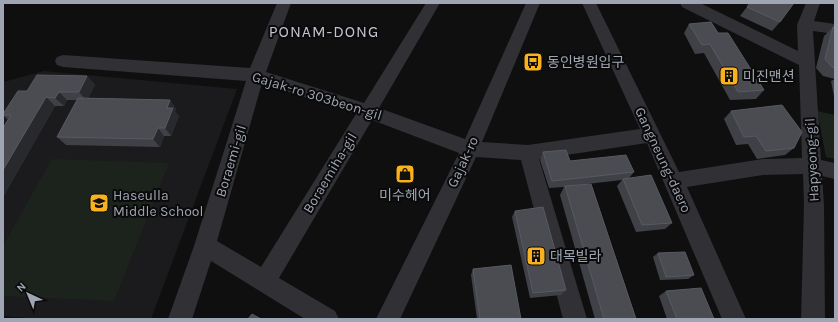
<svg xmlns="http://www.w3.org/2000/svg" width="838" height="322" font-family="Karla,'Noto Sans KR',sans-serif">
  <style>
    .built { fill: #1b1b1d }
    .green { fill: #1b231c }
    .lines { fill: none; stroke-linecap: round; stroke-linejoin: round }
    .minor { fill: #303035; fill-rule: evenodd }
    .wall { fill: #3f4146 }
    .shaded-wall { fill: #28292c }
    .building { fill: #4a4c52; stroke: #575a61 }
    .labels { text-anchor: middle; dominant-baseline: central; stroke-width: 4; stroke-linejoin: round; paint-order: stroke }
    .poi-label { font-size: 14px; fill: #9fa5b2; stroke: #0a0a0b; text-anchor: start }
    .street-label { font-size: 14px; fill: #9fa5b2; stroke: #0a0a0b }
    .quarter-label { font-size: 16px; letter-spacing: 1px; fill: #c0c4ce; stroke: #0a0a0b }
  </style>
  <rect width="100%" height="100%" fill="#0f0f10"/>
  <polygon class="built" points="44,71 237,89 151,319 39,319 3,316 3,82"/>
  <g class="green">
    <polygon points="817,111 835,115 835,159 826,157"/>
    <polygon points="52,159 169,163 114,301 3,296 3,246"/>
  </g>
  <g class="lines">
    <path class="minor" d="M277,3H291L266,72L364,103L426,3H440L379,108L465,139L526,3H540L482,142L528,145L640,129L582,3H596L679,172L763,159L802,158L799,65L682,7L680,3H700L798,51L797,25L806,3H820L814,21L835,24V34L813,31L821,160L835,163V179L822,176L824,205L825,319H801L804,205L803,174L763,175L687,187L746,319H722L647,143L539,159L587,319H563L521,160L476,157L400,319H376L459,153L372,120L279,278L335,311L339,319H305L211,261L192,319H168L194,246L246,81L63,67L57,65L55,61L57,57L63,55L250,68ZM262,83L356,114L261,267L217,241Z"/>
  </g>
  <g class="wall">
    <polygon points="750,3 780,22 772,31 740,16"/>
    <polygon points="689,24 718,33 764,90 756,99 730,100 704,53 695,54 684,33"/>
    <polygon points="835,26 835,102 831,81 835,79 823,76 816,68 824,36 833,27"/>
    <polygon points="87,76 95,85 88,98 170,100 176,109 175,112 179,116 171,136 164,136 160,147 66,145 57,137 77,100 67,100 64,106 55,106 3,197 3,128 8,120 3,115 3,114 27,91"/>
    <polygon points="731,111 794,148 785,155 757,159 748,144 736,145 724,119"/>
    <polygon points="543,152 570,161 634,172 629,178 672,223 665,229 636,232 617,186 622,180 578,185 636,319 595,319 560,195 564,187 549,188 540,160"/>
    <polygon points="515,211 566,290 561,295 530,298 512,217"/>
    <polygon points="658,253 694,275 688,279 660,280 653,257"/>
    <polygon points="473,269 521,319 477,319 471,275"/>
    <polygon points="666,291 714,319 667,319 659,296"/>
  </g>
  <g class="shaded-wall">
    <polygon points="87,76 95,85 87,101 79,92"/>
    <polygon points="59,92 67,100 64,106 55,98"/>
    <polygon points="46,97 55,106 3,197 3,170"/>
    <polygon points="170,100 176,109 175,112 179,116 171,136 165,128 167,108"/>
    <polygon points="158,128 164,136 160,147 153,139"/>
  </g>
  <g class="building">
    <polygon points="750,3 794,3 780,22 747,7"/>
    <polygon points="711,22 718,33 728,33 764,90 738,92 710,44 702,45 689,24"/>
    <polygon points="835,26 835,68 832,67 825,59 833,27"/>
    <polygon points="37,75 87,76 79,92 59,92 55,98 46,97 3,170 3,128 11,115 3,115 3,114 18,91 27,91"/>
    <polygon points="78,98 170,100 167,108 173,108 165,128 158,128 153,139 57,137"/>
    <polygon points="782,105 802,132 794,148 766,151 756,136 744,137 731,111"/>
    <polygon points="566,150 570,161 626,155 634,172 552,181 543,152"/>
    <polygon points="651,175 672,223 642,225 623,179"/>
    <polygon points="591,184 636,319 604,319 565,186"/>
    <polygon points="543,207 566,290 533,293 515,211"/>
    <polygon points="685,252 694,275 666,277 658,253"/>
    <polygon points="511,265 521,319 480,319 473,269"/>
    <polygon points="701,288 714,319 677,319 666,291"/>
    <polygon points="252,314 261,319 248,319"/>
  </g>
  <defs>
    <symbol id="bus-square" viewBox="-11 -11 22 22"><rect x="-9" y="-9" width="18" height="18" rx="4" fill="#f9b11d" stroke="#0a0a0b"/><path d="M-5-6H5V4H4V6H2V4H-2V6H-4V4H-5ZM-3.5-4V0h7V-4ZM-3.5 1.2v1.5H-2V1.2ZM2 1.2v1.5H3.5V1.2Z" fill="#111"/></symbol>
    <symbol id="building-square" viewBox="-11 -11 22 22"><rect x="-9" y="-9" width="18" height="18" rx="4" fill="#f9b11d" stroke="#0a0a0b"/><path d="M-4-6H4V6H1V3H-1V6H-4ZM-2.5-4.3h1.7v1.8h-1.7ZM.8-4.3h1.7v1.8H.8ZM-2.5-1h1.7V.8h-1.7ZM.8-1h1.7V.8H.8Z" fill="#111"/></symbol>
    <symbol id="shop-square" viewBox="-11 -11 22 22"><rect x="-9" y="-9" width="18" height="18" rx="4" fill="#f9b11d" stroke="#0a0a0b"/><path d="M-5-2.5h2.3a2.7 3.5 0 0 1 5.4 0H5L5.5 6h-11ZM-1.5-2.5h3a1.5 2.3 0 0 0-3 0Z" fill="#111"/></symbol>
    <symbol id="school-square" viewBox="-11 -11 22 22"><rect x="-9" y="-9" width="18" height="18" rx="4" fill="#f9b11d" stroke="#0a0a0b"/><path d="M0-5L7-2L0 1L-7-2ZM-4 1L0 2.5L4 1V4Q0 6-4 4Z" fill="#111"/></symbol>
  </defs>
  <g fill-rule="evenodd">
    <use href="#bus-square" x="522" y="51" width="22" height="22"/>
    <use href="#building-square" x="718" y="65" width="22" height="22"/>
    <use href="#shop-square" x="394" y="163" width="22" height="22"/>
    <use href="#school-square" x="88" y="192" width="22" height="22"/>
    <use href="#building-square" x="525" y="245" width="22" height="22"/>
  </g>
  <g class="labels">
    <g class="poi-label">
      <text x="547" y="62">동인병원입구</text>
      <text x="743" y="76">미진맨션</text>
      <text x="113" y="195">Haseulla<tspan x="113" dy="16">Middle School</tspan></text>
      <text x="405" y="195" text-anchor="middle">미수헤어</text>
      <text x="550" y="256">대목빌라</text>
    </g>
    <g class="street-label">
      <text transform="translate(317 96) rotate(17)">Gajak-ro 303beon-gil</text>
      <text transform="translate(663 160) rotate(65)">Gangneung-daero</text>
      <text transform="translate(812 160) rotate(-93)">Hapyeong-gil</text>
      <text transform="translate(231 161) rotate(-73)">Boraemi-gil</text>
      <text transform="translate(463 162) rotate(-65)">Gajak-ro</text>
      <text transform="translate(330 173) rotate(-59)">Boraemiha-gil</text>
    </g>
    <g class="quarter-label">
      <text x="324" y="31">PONAM-DONG</text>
    </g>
  </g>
  <rect width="838" height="322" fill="none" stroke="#9fa5b2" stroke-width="8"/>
  <g transform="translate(28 294) rotate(316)" stroke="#0a0a0b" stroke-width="3" paint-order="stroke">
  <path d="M0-3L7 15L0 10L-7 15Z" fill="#9fa5b2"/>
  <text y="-6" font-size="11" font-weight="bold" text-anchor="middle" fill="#9fa5b2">N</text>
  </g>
</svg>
